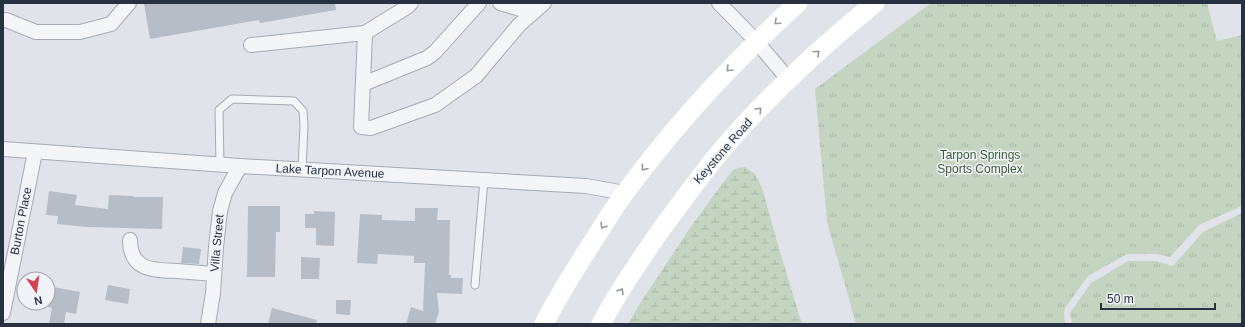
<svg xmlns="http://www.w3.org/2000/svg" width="1245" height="327" font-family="Helvetica,sans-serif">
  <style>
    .wetland { fill: url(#wetland-marsh) }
    .park { fill: url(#park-tufts) }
    .building { fill: #b7bdc7 }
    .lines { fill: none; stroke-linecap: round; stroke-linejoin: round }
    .service-casing { stroke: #a5abb4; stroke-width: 9 }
    .minor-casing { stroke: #a5abb4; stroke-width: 16 }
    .service { stroke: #f3f5f8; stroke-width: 7 }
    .minor { stroke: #f3f5f8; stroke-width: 14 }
    .secondary { stroke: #fff; stroke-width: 19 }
    .oneway { stroke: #9498a0 }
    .labels { text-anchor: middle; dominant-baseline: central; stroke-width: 3; stroke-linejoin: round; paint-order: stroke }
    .street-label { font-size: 12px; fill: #283142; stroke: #f0f3f7 }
    .park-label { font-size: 12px; fill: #3c5e35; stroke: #f0f3f7 }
  </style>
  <defs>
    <pattern id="wetland-marsh" width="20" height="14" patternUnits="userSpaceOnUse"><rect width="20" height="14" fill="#c5d4c1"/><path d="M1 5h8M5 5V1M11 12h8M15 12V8" fill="none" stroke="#a9b6a7"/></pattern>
    <pattern id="park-tufts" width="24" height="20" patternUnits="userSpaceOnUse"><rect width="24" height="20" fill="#c5d4c1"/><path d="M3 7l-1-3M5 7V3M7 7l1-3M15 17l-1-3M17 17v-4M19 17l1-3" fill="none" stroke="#a9b6a7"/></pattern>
  </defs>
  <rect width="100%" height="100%" fill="#e0e4ea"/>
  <polygon class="wetland" points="745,167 755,174 762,188 780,252 802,324 628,324 639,305 690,228 725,180 734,169"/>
  <g class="park">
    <polygon points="931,3 1207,3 1217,41 1242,35 1242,206 1199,225 1170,257 1156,254 1128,254 1125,255 1088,276 1065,308 1064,313 1065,324 856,324 827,222 815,89"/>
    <polygon points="1242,213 1242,324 1072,324 1070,313 1091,283 1128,261 1156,261 1173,266 1203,232"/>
  </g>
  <g class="building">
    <polygon points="150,3 335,3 336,10 260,23 259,20 150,39 144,4"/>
    <polygon points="49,191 77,195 75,205 108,209 109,195 133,196 133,197 163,197 162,229 86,227 57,224 58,216 46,215"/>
    <polygon points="248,206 280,206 280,232 276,232 275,277 247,277"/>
    <polygon points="415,208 438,208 437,220 450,220 449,275 451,275 451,278 463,278 462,294 437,293 439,312 435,324 406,324 411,307 423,311 425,263 414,263 414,256 378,254 377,264 357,263 360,214 382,215 382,220 415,221"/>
    <polygon points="314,211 335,212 334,246 316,245 316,228 305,228 305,214 314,214"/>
    <polygon points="183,247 201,249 199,264 181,263"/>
    <polygon points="301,257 320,258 319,279 301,279"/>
    <polygon points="108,285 130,289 128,304 105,300"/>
    <polygon points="48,286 80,292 76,314 66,312 64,324 49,324 52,308 48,307"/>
    <polygon points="336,300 351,300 350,315 336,314"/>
    <polygon points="272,308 317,320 316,324 268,324"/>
  </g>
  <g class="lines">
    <defs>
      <g id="service">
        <polyline points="220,165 219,110 232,99 294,101 303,111 304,125 302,170"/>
        <polyline points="475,285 484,180"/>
      </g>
      <g id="minor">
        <polyline points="411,3 407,7 365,33 361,127 371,128 435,105 476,76 519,25 544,3"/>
        <polyline points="500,3 520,9 535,11"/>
        <polyline points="719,3 756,41 788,79"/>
        <polyline points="6,20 36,32 80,32 111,24 129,3"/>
        <polyline points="251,45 365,33"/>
        <polyline points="363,84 427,58 435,52 479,3"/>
        <polyline points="3,149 240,166 586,186 625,193"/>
        <path d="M130,240C130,271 154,270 177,271C189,272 202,273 214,274"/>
        <polyline points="3,313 35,152"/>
        <polyline points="208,324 213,293 216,247 220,211 225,193 240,166"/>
      </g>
    </defs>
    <use href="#service" class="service-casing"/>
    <use href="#minor" class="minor-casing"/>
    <use href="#service" class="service"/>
    <use href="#minor" class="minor"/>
    <g class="secondary">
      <path d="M544,324C559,294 577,266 595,238C605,223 614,207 625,193C676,123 734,61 798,3"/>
      <path d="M601,324C619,290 641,258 663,227C688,193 713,158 742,127C783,82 828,41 875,3"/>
    </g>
  </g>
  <defs><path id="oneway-chevron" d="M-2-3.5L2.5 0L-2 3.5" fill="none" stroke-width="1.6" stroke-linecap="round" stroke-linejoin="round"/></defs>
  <g class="oneway">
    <use href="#oneway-chevron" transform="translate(777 22) rotate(137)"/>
    <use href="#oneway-chevron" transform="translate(817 53) rotate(-43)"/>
    <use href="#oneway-chevron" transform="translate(729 69) rotate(134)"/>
    <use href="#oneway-chevron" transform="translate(759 110) rotate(-46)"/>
    <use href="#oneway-chevron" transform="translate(644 168) rotate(128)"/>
    <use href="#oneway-chevron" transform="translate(603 226) rotate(123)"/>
    <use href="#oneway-chevron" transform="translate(621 291) rotate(-58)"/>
  </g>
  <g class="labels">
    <g class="street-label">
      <text transform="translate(723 151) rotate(-49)">Keystone Road</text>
      <text transform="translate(330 171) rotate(3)">Lake Tarpon Avenue</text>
      <text transform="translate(21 221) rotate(-79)">Burton Place</text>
      <text transform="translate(217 243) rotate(-85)">Villa Street</text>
    </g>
    <g class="park-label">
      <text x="980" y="155">Tarpon Springs<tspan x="980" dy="14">Sports Complex</tspan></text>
    </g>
  </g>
  <rect width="1245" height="327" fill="none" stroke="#283142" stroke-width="8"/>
  <g transform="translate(36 291) rotate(167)"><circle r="19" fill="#f0f3f7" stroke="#a0a5af"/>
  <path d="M0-3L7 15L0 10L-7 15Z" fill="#d34153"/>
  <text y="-6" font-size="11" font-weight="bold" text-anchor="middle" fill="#283142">N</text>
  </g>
  <path d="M1101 303v6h114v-6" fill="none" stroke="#283142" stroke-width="2"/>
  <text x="1107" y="303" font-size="12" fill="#283142" stroke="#f0f3f7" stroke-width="3" paint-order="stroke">50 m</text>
</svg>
